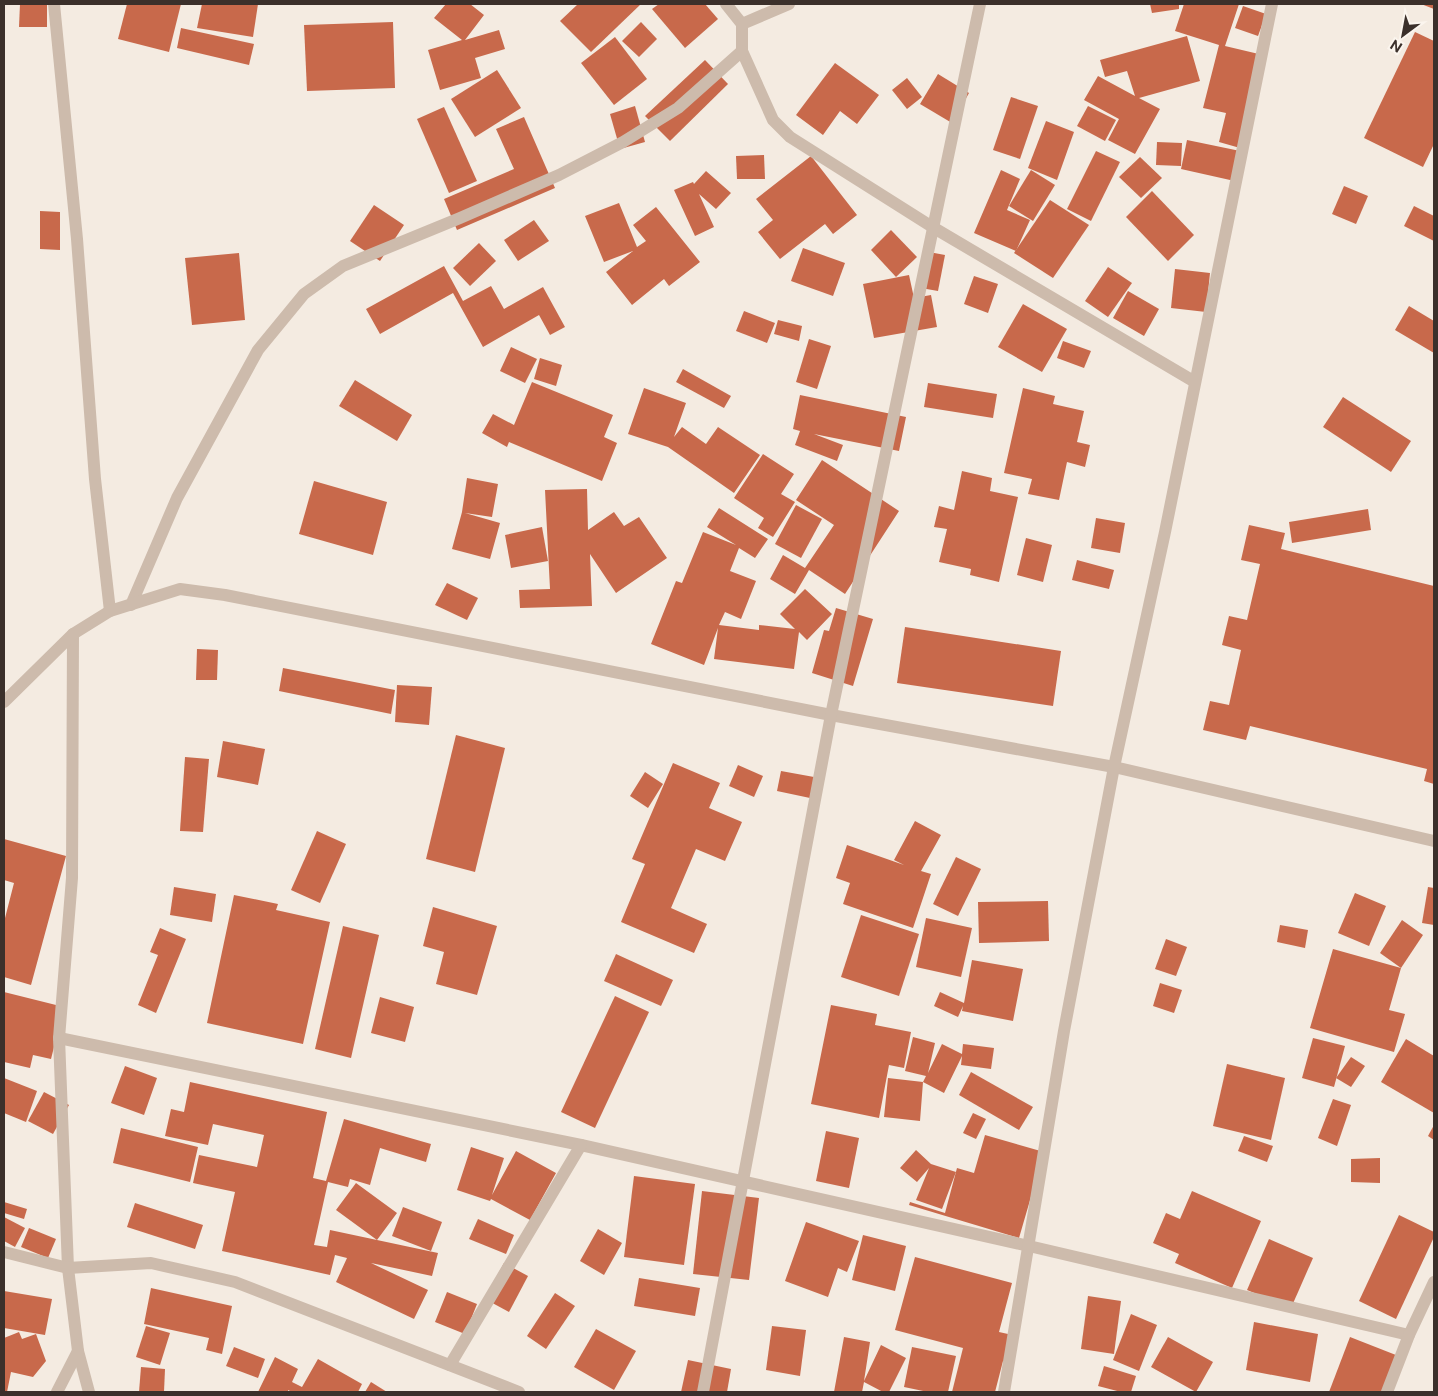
<svg xmlns="http://www.w3.org/2000/svg" width="1438" height="1396" font-family="'Public Sans',sans-serif">
  <style>
    .building { fill: #c8694b }
    .lines { fill: none; stroke-linecap: round; stroke-linejoin: round }
    .minor { stroke: #cdbbac; stroke-width: 12 }
    .tertiary { stroke: #cdbbac; stroke-width: 12 }
  </style>
  <rect width="100%" height="100%" fill="#f4ebe1"/>
  <g class="building">
    <polygon points="20,4 47,4 47,27 19,27"/>
    <polygon points="127,4 181,4 169,52 118,39"/>
    <polygon points="202,4 258,4 253,37 197,28"/>
    <polygon points="446,4 470,4 484,15 465,40 499,30 505,49 475,58 481,78 440,90 428,50 462,40 434,18"/>
    <polygon points="578,4 641,4 591,52 560,21"/>
    <polygon points="659,4 705,4 718,19 685,48 652,9"/>
    <polygon points="1150,4 1179,4 1179,9 1152,13"/>
    <polygon points="1184,4 1239,4 1225,46 1263,55 1240,148 1219,142 1226,113 1203,108 1219,45 1175,31"/>
    <polygon points="1421,4 1434,4 1434,9"/>
    <polygon points="1243,6 1266,14 1258,36 1235,28"/>
    <polygon points="393,22 395,88 307,91 304,25"/>
    <polygon points="641,22 657,39 639,57 622,41"/>
    <polygon points="181,28 254,44 249,65 177,48"/>
    <polygon points="1415,32 1434,41 1434,144 1423,167 1364,138"/>
    <polygon points="1187,36 1200,81 1139,98 1160,109 1135,154 1108,140 1119,119 1084,100 1098,76 1135,96 1127,71 1105,77 1100,60"/>
    <polygon points="615,37 647,79 614,105 581,63"/>
    <polygon points="705,60 728,84 670,141 645,116"/>
    <polygon points="835,63 879,95 857,124 840,111 823,135 796,115"/>
    <polygon points="497,70 521,108 475,137 451,99"/>
    <polygon points="938,74 969,93 952,123 920,104"/>
    <polygon points="907,78 922,97 907,109 892,90"/>
    <polygon points="1011,97 1038,106 1020,159 993,150"/>
    <polygon points="635,106 645,142 620,149 610,114"/>
    <polygon points="1088,106 1116,120 1105,141 1077,126"/>
    <polygon points="444,107 477,181 449,193 417,119"/>
    <polygon points="524,117 555,188 457,230 444,199 514,169 496,129"/>
    <polygon points="1046,121 1074,132 1057,180 1028,168"/>
    <polygon points="1187,140 1245,152 1239,182 1181,169"/>
    <polygon points="1157,142 1182,143 1181,166 1156,165"/>
    <polygon points="1096,151 1120,162 1091,221 1067,209"/>
    <polygon points="764,155 765,179 737,179 736,156"/>
    <polygon points="811,156 857,215 833,234 825,224 780,259 758,232 773,220 756,199"/>
    <polygon points="1140,157 1162,178 1141,198 1119,177"/>
    <polygon points="1001,170 1020,179 1007,210 1030,220 1016,251 974,233"/>
    <polygon points="1031,170 1055,185 1033,221 1009,206"/>
    <polygon points="706,171 731,193 716,209 699,194 714,227 695,236 674,190 693,182 694,184"/>
    <polygon points="1344,186 1368,196 1356,224 1332,214"/>
    <polygon points="1152,191 1194,235 1168,261 1126,217"/>
    <polygon points="1050,200 1089,225 1053,278 1014,253"/>
    <polygon points="619,203 637,247 646,241 633,225 656,207 700,262 669,286 664,279 632,305 606,272 633,251 604,262 585,216"/>
    <polygon points="374,205 404,225 380,261 350,241"/>
    <polygon points="1414,206 1434,216 1434,241 1404,226"/>
    <polygon points="40,211 60,212 60,250 40,249"/>
    <polygon points="534,220 549,241 518,261 504,240"/>
    <polygon points="891,230 917,257 896,277 871,250"/>
    <polygon points="479,243 496,261 470,286 453,268"/>
    <polygon points="803,248 845,263 833,296 791,281"/>
    <polygon points="929,252 945,255 938,291 921,288"/>
    <polygon points="239,253 245,320 192,325 185,258"/>
    <polygon points="444,266 463,301 491,286 504,309 543,287 565,327 550,335 539,315 483,347 453,293 380,334 366,309"/>
    <polygon points="1108,267 1132,283 1108,317 1085,301"/>
    <polygon points="1175,269 1210,273 1206,312 1171,308"/>
    <polygon points="909,275 914,298 931,295 937,327 874,338 863,284"/>
    <polygon points="974,276 998,284 988,313 964,304"/>
    <polygon points="1128,291 1159,309 1144,336 1113,318"/>
    <polygon points="1023,304 1067,329 1042,372 998,347"/>
    <polygon points="1409,306 1434,321 1434,353 1395,330"/>
    <polygon points="744,311 775,323 767,343 736,331"/>
    <polygon points="778,320 802,326 799,341 774,334"/>
    <polygon points="809,339 831,346 817,389 796,382"/>
    <polygon points="1063,341 1091,351 1084,368 1057,358"/>
    <polygon points="511,347 537,359 525,383 500,371"/>
    <polygon points="540,358 562,365 556,386 534,379"/>
    <polygon points="683,369 731,396 724,408 676,382"/>
    <polygon points="355,380 412,415 397,441 339,406"/>
    <polygon points="532,382 613,415 604,437 617,443 602,481 509,442 507,447 482,433 493,414 514,425"/>
    <polygon points="928,383 997,394 993,418 924,407"/>
    <polygon points="644,388 686,403 674,437 682,427 706,444 718,427 760,455 734,493 668,447 628,434"/>
    <polygon points="1023,388 1055,396 1053,404 1084,411 1077,442 1090,445 1085,467 1067,462 1059,500 1028,494 1032,479 1004,473"/>
    <polygon points="800,395 906,417 899,451 814,434 843,445 837,461 795,445 800,431 793,429"/>
    <polygon points="1343,397 1411,441 1391,472 1323,427"/>
    <polygon points="763,454 794,474 781,494 795,502 773,537 758,528 764,518 734,498"/>
    <polygon points="822,460 899,511 845,594 809,570 795,594 770,579 783,555 805,568 834,525 796,500"/>
    <polygon points="962,471 992,478 990,491 1018,497 999,582 970,575 971,569 939,562 947,529 934,527 939,506 954,510"/>
    <polygon points="467,478 498,484 492,517 465,513 500,523 490,559 452,549 462,512"/>
    <polygon points="314,481 387,502 373,555 299,534"/>
    <polygon points="587,489 588,530 614,512 624,526 639,517 667,558 616,593 590,554 592,606 520,608 519,590 550,589 545,490"/>
    <polygon points="796,505 822,519 801,558 775,544"/>
    <polygon points="719,508 768,539 755,558 739,548 730,571 756,581 741,619 725,612 719,625 759,630 759,625 795,629 780,614 805,589 832,614 807,640 799,632 794,669 714,659 718,628 704,665 651,644 676,581 682,583 703,532 736,545 707,527"/>
    <polygon points="1368,509 1371,530 1292,543 1289,522"/>
    <polygon points="1096,518 1125,523 1120,553 1091,548"/>
    <polygon points="1249,525 1285,533 1281,549 1434,586 1434,784 1424,781 1427,769 1250,726 1246,740 1203,730 1210,701 1229,705 1241,650 1222,645 1229,616 1247,620 1260,564 1241,560"/>
    <polygon points="542,527 548,561 511,568 505,535"/>
    <polygon points="1026,538 1052,545 1043,582 1017,575"/>
    <polygon points="1077,560 1114,570 1109,589 1072,580"/>
    <polygon points="447,583 478,598 467,620 435,605"/>
    <polygon points="836,608 873,619 853,686 812,673 824,630 829,631"/>
    <polygon points="905,627 1061,651 1053,706 897,683"/>
    <polygon points="197,649 218,650 217,680 196,680"/>
    <polygon points="283,668 395,690 391,714 279,691"/>
    <polygon points="397,685 432,687 429,725 395,722"/>
    <polygon points="456,735 505,748 475,872 426,859"/>
    <polygon points="223,741 265,749 258,785 217,777"/>
    <polygon points="185,757 209,759 203,832 180,831"/>
    <polygon points="673,763 720,783 709,808 742,822 725,861 696,849 671,908 707,924 694,953 621,922 645,864 632,859"/>
    <polygon points="738,765 763,776 754,797 729,786"/>
    <polygon points="781,771 814,777 810,798 777,791"/>
    <polygon points="645,772 663,784 648,808 630,796"/>
    <polygon points="915,821 941,835 921,871 931,874 913,928 843,904 850,883 836,878 847,845 904,865 894,860"/>
    <polygon points="317,831 346,844 320,903 291,890"/>
    <polygon points="4,839 66,856 31,985 4,977 4,922 14,883 4,880"/>
    <polygon points="956,857 981,869 958,916 933,904"/>
    <polygon points="174,887 216,894 212,922 170,915"/>
    <polygon points="1428,887 1434,888 1434,925 1422,923"/>
    <polygon points="1355,893 1386,906 1369,946 1338,933"/>
    <polygon points="234,895 278,904 276,910 330,922 303,1044 207,1023"/>
    <polygon points="1048,901 1049,941 979,943 978,902"/>
    <polygon points="433,907 497,926 477,995 436,984 444,952 423,946"/>
    <polygon points="861,915 919,934 899,996 841,977"/>
    <polygon points="926,918 972,928 961,977 916,967"/>
    <polygon points="1402,920 1423,935 1401,968 1380,953"/>
    <polygon points="1280,925 1308,930 1305,948 1277,942"/>
    <polygon points="343,926 379,935 351,1058 315,1049"/>
    <polygon points="160,928 186,939 156,1013 138,1005 158,955 150,952"/>
    <polygon points="1166,939 1187,947 1176,976 1155,969"/>
    <polygon points="1333,949 1401,968 1389,1010 1405,1014 1394,1052 1310,1028"/>
    <polygon points="616,954 673,980 661,1006 604,981"/>
    <polygon points="972,960 1023,969 1013,1021 962,1011 963,1006 958,1017 934,1006 940,992 964,1003"/>
    <polygon points="1160,983 1182,990 1174,1013 1153,1006"/>
    <polygon points="4,992 64,1007 51,1059 33,1055 30,1068 4,1062"/>
    <polygon points="615,996 649,1012 595,1128 561,1112"/>
    <polygon points="380,997 414,1007 405,1042 371,1033"/>
    <polygon points="831,1005 877,1014 875,1025 911,1032 904,1068 889,1065 879,1118 811,1104"/>
    <polygon points="913,1037 935,1043 928,1073 942,1044 962,1054 963,1044 994,1048 991,1069 961,1065 962,1056 944,1093 923,1082 920,1121 884,1117 888,1078 923,1082 926,1076 905,1071"/>
    <polygon points="1313,1038 1345,1046 1334,1087 1302,1078"/>
    <polygon points="1406,1039 1434,1056 1434,1113 1381,1082"/>
    <polygon points="1351,1057 1365,1066 1351,1087 1336,1078"/>
    <polygon points="1227,1064 1285,1078 1271,1140 1213,1126"/>
    <polygon points="125,1066 157,1078 144,1115 111,1103"/>
    <polygon points="971,1072 1033,1107 1019,1130 959,1095"/>
    <polygon points="4,1078 37,1091 26,1122 4,1113"/>
    <polygon points="190,1082 327,1112 313,1178 326,1181 344,1119 431,1144 426,1162 380,1148 370,1185 350,1179 348,1187 328,1182 314,1245 327,1247 330,1230 377,1240 336,1210 356,1183 397,1213 377,1240 438,1253 432,1276 371,1263 428,1290 414,1319 336,1282 347,1258 335,1255 330,1275 222,1251 235,1192 193,1183 199,1155 257,1167 264,1135 213,1124 208,1145 165,1136 171,1109 184,1112"/>
    <polygon points="44,1092 69,1105 53,1134 28,1121"/>
    <polygon points="1333,1099 1351,1105 1337,1146 1318,1138"/>
    <polygon points="973,1113 986,1119 976,1139 963,1133"/>
    <polygon points="1434,1125 1434,1140 1428,1136"/>
    <polygon points="121,1128 198,1147 190,1182 113,1163"/>
    <polygon points="826,1131 859,1138 849,1188 816,1181"/>
    <polygon points="985,1135 1044,1152 1019,1238 909,1205 910,1202 945,1213 957,1168 974,1173"/>
    <polygon points="1244,1136 1273,1146 1267,1162 1238,1151"/>
    <polygon points="471,1147 504,1158 492,1195 516,1151 556,1173 530,1220 491,1199 490,1201 457,1190"/>
    <polygon points="916,1150 931,1164 956,1172 942,1209 916,1200 929,1168 917,1182 900,1168"/>
    <polygon points="1380,1158 1380,1183 1351,1182 1351,1159"/>
    <polygon points="634,1176 695,1184 684,1265 624,1257"/>
    <polygon points="702,1191 759,1198 749,1280 693,1274"/>
    <polygon points="1192,1191 1261,1221 1232,1288 1175,1263 1179,1254 1153,1243 1166,1213 1180,1219"/>
    <polygon points="4,1202 27,1209 24,1219 4,1213"/>
    <polygon points="135,1203 203,1225 195,1249 127,1227"/>
    <polygon points="403,1207 442,1222 431,1251 392,1236"/>
    <polygon points="1399,1215 1434,1232 1434,1237 1396,1319 1359,1301"/>
    <polygon points="4,1217 25,1228 15,1247 4,1241"/>
    <polygon points="478,1219 514,1235 506,1254 469,1239"/>
    <polygon points="806,1222 859,1241 847,1272 838,1268 828,1297 785,1281"/>
    <polygon points="29,1228 56,1239 48,1258 21,1247"/>
    <polygon points="598,1229 622,1243 604,1275 580,1261"/>
    <polygon points="863,1235 906,1246 895,1291 852,1280"/>
    <polygon points="1269,1239 1313,1258 1291,1308 1247,1290"/>
    <polygon points="915,1257 1012,1283 999,1332 1017,1336 1010,1363 1003,1361 995,1392 952,1392 963,1348 895,1330"/>
    <polygon points="504,1263 528,1276 509,1312 485,1299"/>
    <polygon points="639,1278 700,1288 695,1316 634,1306"/>
    <polygon points="151,1288 232,1306 222,1354 206,1350 209,1338 144,1324"/>
    <polygon points="4,1291 52,1299 45,1335 4,1328"/>
    <polygon points="447,1292 477,1304 465,1334 435,1322"/>
    <polygon points="555,1293 575,1306 546,1349 527,1336"/>
    <polygon points="1088,1296 1121,1301 1114,1354 1081,1349"/>
    <polygon points="1131,1314 1157,1325 1139,1371 1113,1360"/>
    <polygon points="1254,1322 1318,1334 1310,1382 1246,1370"/>
    <polygon points="146,1326 170,1333 160,1365 136,1357"/>
    <polygon points="772,1326 806,1330 800,1376 766,1370"/>
    <polygon points="596,1329 636,1351 614,1390 574,1367"/>
    <polygon points="19,1332 22,1339 36,1334 46,1361 33,1377 11,1372 7,1392 4,1392 4,1338"/>
    <polygon points="844,1337 870,1342 864,1381 881,1345 906,1358 889,1392 883,1392 864,1382 862,1392 834,1392"/>
    <polygon points="1168,1337 1213,1362 1196,1392 1151,1367"/>
    <polygon points="1350,1337 1401,1357 1387,1392 1329,1392"/>
    <polygon points="234,1347 265,1359 258,1378 226,1366"/>
    <polygon points="912,1347 956,1356 948,1392 928,1392 904,1387"/>
    <polygon points="275,1357 298,1369 292,1382 302,1387 318,1359 362,1384 358,1392 292,1392 288,1390 288,1392 258,1392"/>
    <polygon points="688,1360 731,1369 727,1392 681,1392"/>
    <polygon points="1104,1366 1136,1376 1131,1392 1121,1392 1098,1386"/>
    <polygon points="141,1367 165,1369 164,1392 139,1392"/>
    <polygon points="371,1382 387,1392 365,1392"/>
  </g>
  <g class="lines">
    <g class="minor">
      <polyline points="54,4 77,239 95,479 110,611"/>
      <polyline points="726,4 742,24 742,51 773,120 790,137 934,228 1195,382"/>
      <polyline points="742,24 789,4"/>
      <polyline points="131,605 177,498 258,350 304,294 343,266 460,218 559,175 623,142 678,108 742,51"/>
      <polyline points="73,634 72,878 59,1038 68,1268 78,1351 89,1392"/>
      <polyline points="4,702 73,634 110,611 180,589 225,595 831,715 1114,767 1434,841"/>
      <polyline points="59,1038 581,1145 1029,1246 1409,1335"/>
      <polyline points="4,1252 68,1268 151,1263 235,1282 519,1392"/>
      <polyline points="450,1365 581,1145"/>
      <polyline points="57,1392 78,1351"/>
      <polyline points="703,1392 831,715 980,4"/>
      <polyline points="1387,1392 1409,1335 1434,1282"/>
    </g>
    <polyline class="tertiary" points="1004,1392 1064,1031 1114,767 1165,532 1272,4"/>
  </g>
  <rect width="1438" height="1396" fill="none" stroke="#3b302b" stroke-width="10"/>
  <g transform="translate(1403 35) rotate(212)" stroke="#fbf5ee" stroke-width="4" paint-order="stroke">
  <path d="M0-4L9 19L0 12L-9 19Z" fill="#3b302b"/>
  <text y="-8" font-size="14" font-weight="bold" text-anchor="middle" fill="#3b302b">N</text>
  </g>
</svg>
